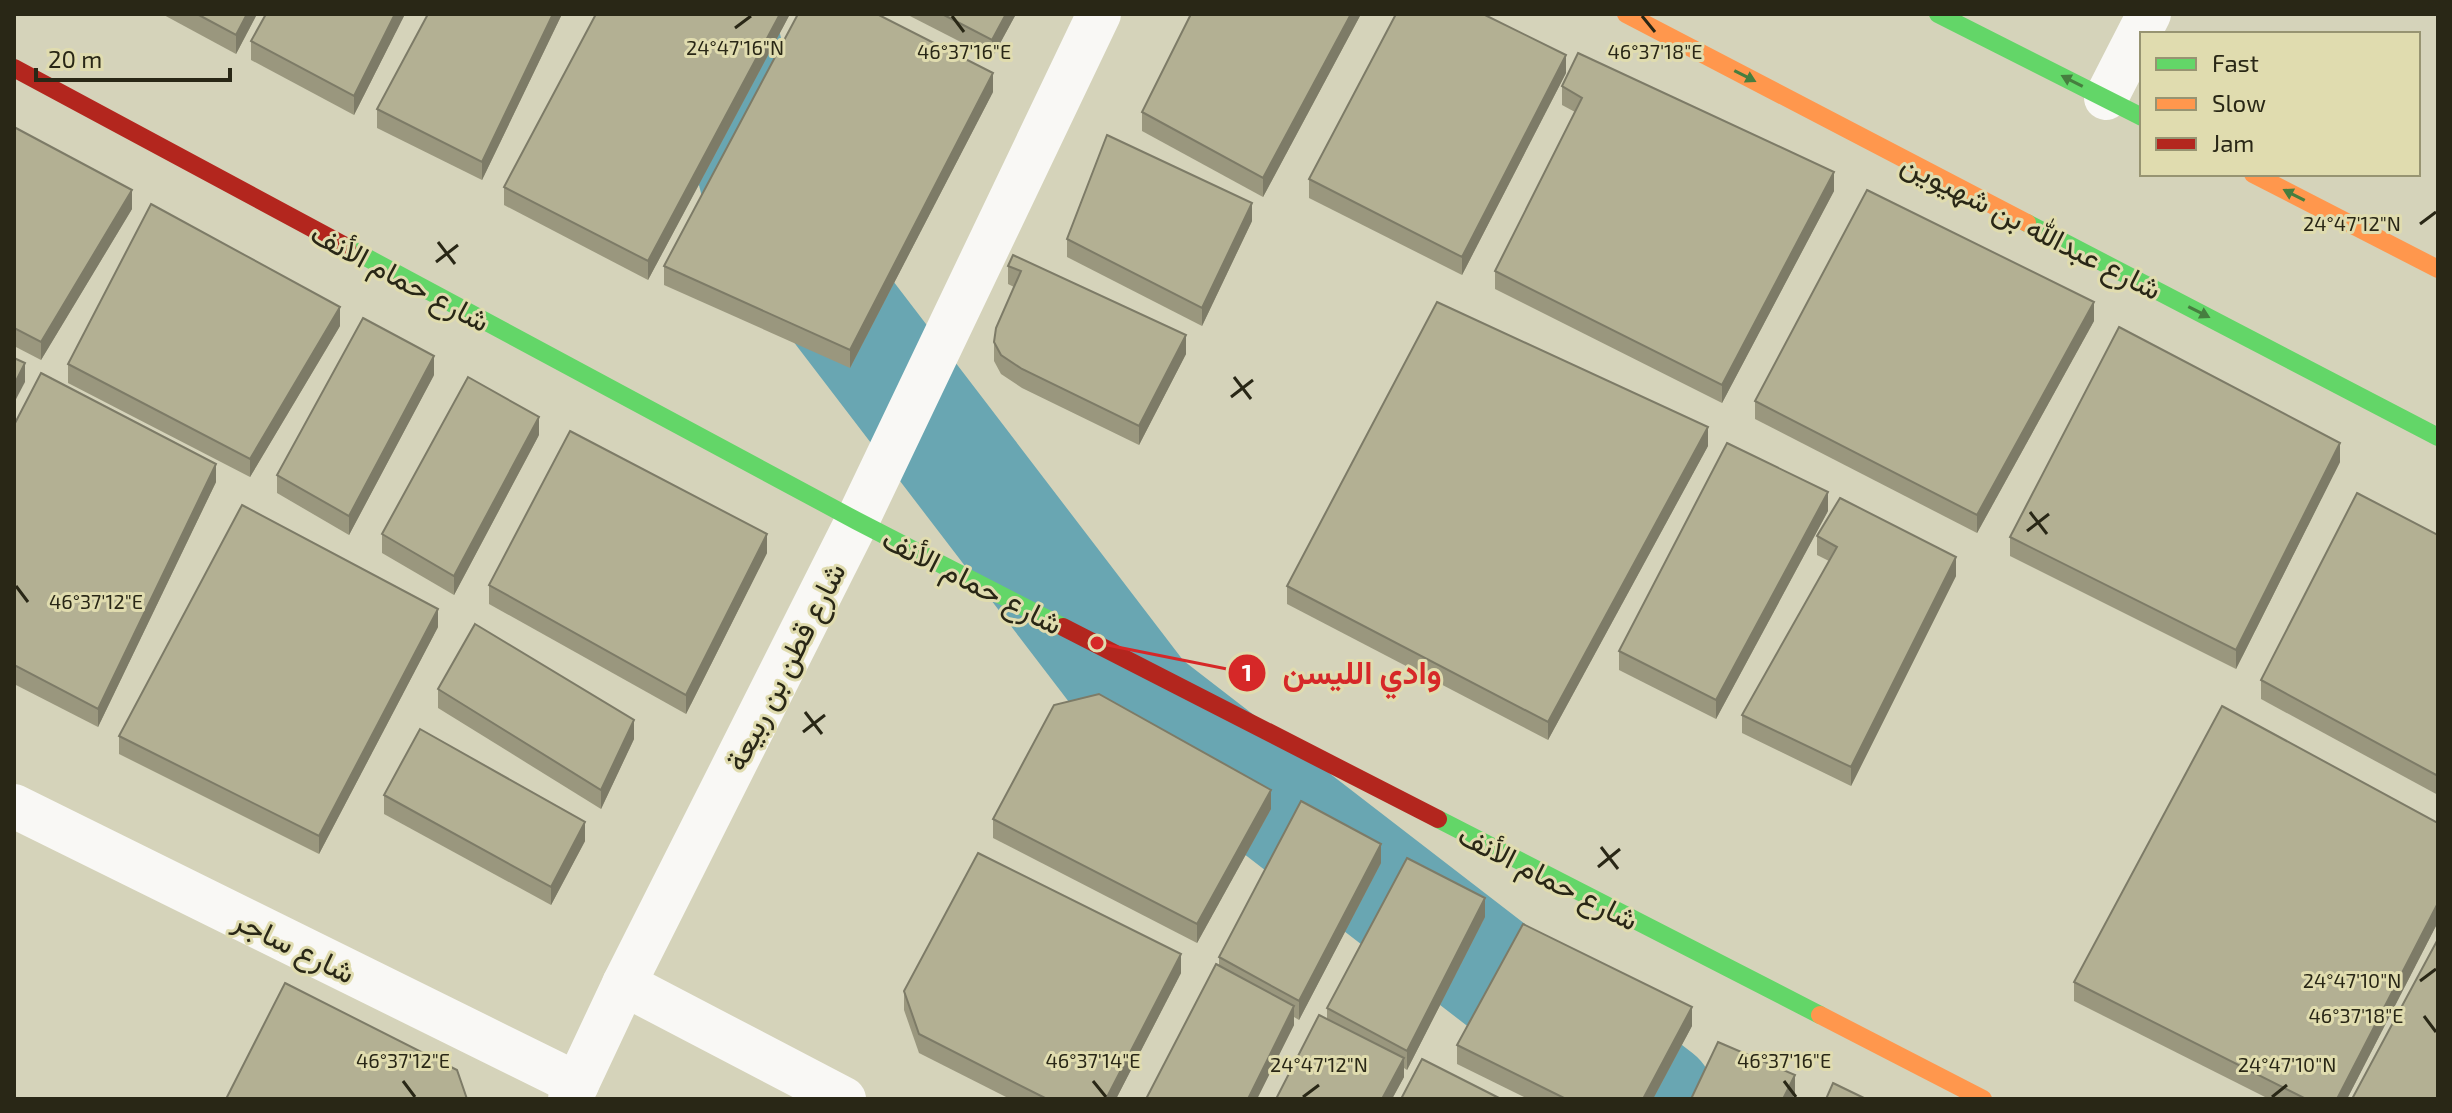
<svg xmlns="http://www.w3.org/2000/svg" width="2452" height="1113" font-family="'Exo 2',Vazirmatn,sans-serif">
  <style>
    .lines { fill: none; stroke-linecap: round; stroke-linejoin: round }
    .river { stroke: #69a6b2; stroke-width: 116 }
    .street { stroke: #f9f8f5; stroke-width: 44 }
    .fast { stroke: #63d668; stroke-width: 18 }
    .slow { stroke: #ff974d; stroke-width: 18 }
    .jam { stroke: #b3261e; stroke-width: 18 }
    .wall { fill: #9a977e }
    .shaded-wall { fill: #7d7b67 }
    .building { fill: #b3b093; stroke: #7d7b67; stroke-width: 2 }
    .oneway { fill: #467e3f }
    .ticks { fill: none; stroke: #292716; stroke-width: 3 }
    .labels { text-anchor: middle; dominant-baseline: central; stroke-width: 6; stroke-linejoin: round; paint-order: stroke }
    .street-label { font-size: 30px; fill: #292716; stroke: #e0dcaf }
    .ticks-label { font-size: 20px; text-anchor: middle; fill: #292716; stroke: #e0dcaf; stroke-width: 6; stroke-linejoin: round; paint-order: stroke }
    .leader { fill: none; stroke: #d62828; stroke-width: 3 }
    .callout-dot { fill: #d62828; stroke: #e0dcaf; stroke-width: 3 }
    .mark-label { font-size: 24px; text-anchor: middle; font-weight: bold; fill: #fff }
    .callout-label { font-size: 32px; text-anchor: middle; font-weight: bold; fill: #d62828; stroke: #e0dcaf; stroke-width: 6; stroke-linejoin: round; paint-order: stroke }
  </style>
  <rect width="100%" height="100%" fill="#d5d3ba"/>
  <g class="lines">
    <polyline class="river" points="715,14 765,209 1142,702 1657,1099"/>
    <g class="street">
      <polyline points="2106,98 2149,14"/>
      <polyline points="14,806 577,1084"/>
      <polyline points="624,984 844,1099"/>
      <polyline points="570,1099 624,984 857,521 1099,14"/>
    </g>
    <g class="fast">
      <polyline points="1938,14 2142,117"/>
      <polyline points="2027,223 2438,437"/>
      <polyline points="347,247 857,521 1063,627"/>
      <polyline points="1438,819 1820,1015"/>
    </g>
    <g class="slow">
      <polyline points="1626,14 2027,223"/>
      <polyline points="2253,174 2438,269"/>
      <polyline points="1820,1015 1983,1099"/>
    </g>
    <g class="jam">
      <polyline points="14,68 347,247"/>
      <polyline points="1063,627 1438,819"/>
    </g>
  </g>
  <g class="wall">
    <polygon points="162,14 257,14 236,54"/>
    <polygon points="405,14 354,115 251,60 251,41"/>
    <polygon points="428,14 562,14 482,180 377,128 377,109"/>
    <polygon points="790,14 648,280 504,205 504,187"/>
    <polygon points="906,14 1016,14 992,58"/>
    <polygon points="1191,14 1361,14 1263,197 1142,131 1142,112"/>
    <polygon points="1566,73 1462,275 1309,198 1309,179"/>
    <polygon points="1562,86 1834,191 1722,403 1495,289 1495,271 1575,112 1562,105"/>
    <polygon points="993,92 850,368 664,285 664,266"/>
    <polygon points="14,127 132,209 41,360 14,346"/>
    <polygon points="1252,221 1202,326 1067,257 1067,239"/>
    <polygon points="1013,255 1186,354 1139,445 1022,388 1001,374 994,361 994,342 1014,287 1008,284 1008,266"/>
    <polygon points="2094,321 1977,533 1755,419 1755,401"/>
    <polygon points="340,326 250,477 68,383 68,364"/>
    <polygon points="434,375 349,535 277,493 277,475"/>
    <polygon points="14,425 216,482 98,727 14,684"/>
    <polygon points="539,435 454,595 382,553 382,534"/>
    <polygon points="1708,446 1548,740 1287,604 1287,586"/>
    <polygon points="2340,462 2236,669 2010,556 2010,537"/>
    <polygon points="1828,511 1716,719 1619,670 1619,651"/>
    <polygon points="2438,535 2438,795 2261,699 2261,680"/>
    <polygon points="1817,536 1956,576 1851,786 1742,733 1742,715 1829,561 1817,555"/>
    <polygon points="767,553 686,714 489,604 489,585"/>
    <polygon points="438,627 319,854 119,754 119,736"/>
    <polygon points="438,689 634,739 601,809 438,708"/>
    <polygon points="384,795 585,841 551,905 384,814"/>
    <polygon points="1271,809 1197,943 993,838 993,819"/>
    <polygon points="1381,863 1299,1020 1294,1017 1294,1025 1257,1099 1146,1099 1219,966 1219,957"/>
    <polygon points="1485,917 1407,1070 1404,1068 1404,1077 1392,1099 1276,1099 1327,1019 1327,1008"/>
    <polygon points="2438,922 2347,1099 2269,1099 2074,1001 2074,982"/>
    <polygon points="1181,973 1116,1099 1010,1099 919,1053 904,1010 904,991"/>
    <polygon points="1692,1026 1653,1099 1528,1099 1457,1064 1457,1045"/>
  </g>
  <g class="shaded-wall">
    <polygon points="247,14 257,14 236,54 236,35"/>
    <polygon points="395,14 405,14 354,115 354,96"/>
    <polygon points="553,14 562,14 482,180 482,162"/>
    <polygon points="780,14 790,14 648,280 648,261"/>
    <polygon points="1006,14 1016,14 992,58 992,40"/>
    <polygon points="1351,14 1361,14 1263,197 1263,178"/>
    <polygon points="1566,55 1566,73 1462,275 1462,257"/>
    <polygon points="993,73 993,92 850,368 850,350"/>
    <polygon points="1834,172 1834,191 1722,403 1722,385"/>
    <polygon points="132,190 132,209 41,360 41,342"/>
    <polygon points="1252,203 1252,221 1202,326 1202,308"/>
    <polygon points="2094,302 2094,321 1977,533 1977,515"/>
    <polygon points="340,307 340,326 250,477 250,459"/>
    <polygon points="1186,335 1186,354 1139,445 1139,426"/>
    <polygon points="434,356 434,375 349,535 349,516"/>
    <polygon points="25,363 25,382 14,403 14,385"/>
    <polygon points="539,417 539,435 454,595 454,576"/>
    <polygon points="1708,427 1708,446 1548,740 1548,722"/>
    <polygon points="2340,443 2340,462 2236,669 2236,650"/>
    <polygon points="216,464 216,482 98,727 98,709"/>
    <polygon points="1828,492 1828,511 1716,719 1716,700"/>
    <polygon points="767,534 767,553 686,714 686,695"/>
    <polygon points="1956,557 1956,576 1851,786 1851,767"/>
    <polygon points="438,609 438,627 319,854 319,836"/>
    <polygon points="634,720 634,739 601,809 601,790"/>
    <polygon points="1271,790 1271,809 1197,943 1197,924"/>
    <polygon points="585,822 585,841 551,905 551,887"/>
    <polygon points="1381,844 1381,863 1299,1020 1299,1001"/>
    <polygon points="1485,898 1485,917 1407,1070 1407,1051"/>
    <polygon points="2438,903 2438,922 2347,1099 2337,1099"/>
    <polygon points="1181,954 1181,973 1116,1099 1106,1099"/>
    <polygon points="1294,1006 1294,1025 1257,1099 1248,1099"/>
    <polygon points="1692,1007 1692,1026 1653,1099 1643,1099"/>
    <polygon points="1404,1058 1404,1077 1392,1099 1382,1099"/>
    <polygon points="1795,1075 1795,1094 1792,1099 1783,1099"/>
  </g>
  <g class="building">
    <polygon points="197,14 247,14 236,35"/>
    <polygon points="266,14 395,14 354,96 251,41"/>
    <polygon points="428,14 553,14 482,162 377,109"/>
    <polygon points="596,14 780,14 648,261 504,187"/>
    <polygon points="798,14 877,14 993,73 850,350 664,266"/>
    <polygon points="942,14 1006,14 992,40"/>
    <polygon points="1191,14 1351,14 1263,178 1142,112"/>
    <polygon points="1396,14 1483,14 1566,55 1462,257 1309,179"/>
    <polygon points="1578,53 1834,172 1722,385 1495,271 1582,98 1562,86"/>
    <polygon points="14,127 132,190 41,342 14,328"/>
    <polygon points="1107,135 1252,203 1202,308 1067,239"/>
    <polygon points="1867,190 2094,302 1977,515 1755,401"/>
    <polygon points="151,204 340,307 250,459 68,364"/>
    <polygon points="1013,255 1186,335 1139,426 1022,369 1001,355 994,342 996,328 1021,271 1008,266"/>
    <polygon points="1437,302 1708,427 1548,722 1287,586"/>
    <polygon points="363,318 434,356 349,516 277,475"/>
    <polygon points="2119,327 2340,443 2236,650 2010,537"/>
    <polygon points="14,358 25,363 14,385"/>
    <polygon points="41,373 216,464 98,709 14,665 14,425"/>
    <polygon points="468,377 539,417 454,576 382,534"/>
    <polygon points="570,431 767,534 686,695 489,585"/>
    <polygon points="1727,443 1828,492 1716,700 1619,651"/>
    <polygon points="2357,493 2438,535 2438,776 2261,680"/>
    <polygon points="1840,498 1956,557 1851,767 1742,715 1837,547 1817,536"/>
    <polygon points="242,505 438,609 319,836 119,736"/>
    <polygon points="475,624 634,720 601,790 438,689"/>
    <polygon points="1099,694 1271,790 1197,924 993,819 1054,705"/>
    <polygon points="2222,706 2438,823 2438,903 2337,1099 2306,1099 2074,982"/>
    <polygon points="420,729 585,822 551,887 384,795"/>
    <polygon points="1301,801 1381,844 1299,1001 1219,957"/>
    <polygon points="978,853 1181,954 1106,1099 1047,1099 919,1034 904,991"/>
    <polygon points="1407,858 1485,898 1407,1051 1327,1008"/>
    <polygon points="1523,924 1692,1007 1643,1099 1566,1099 1457,1045"/>
    <polygon points="2438,939 2438,1099 2352,1099"/>
    <polygon points="1216,964 1294,1006 1248,1099 1146,1099"/>
    <polygon points="285,983 457,1070 467,1099 226,1099"/>
    <polygon points="1319,1015 1404,1058 1382,1099 1276,1099"/>
    <polygon points="1718,1042 1795,1075 1783,1099 1691,1099"/>
    <polygon points="1422,1059 1501,1099 1401,1099"/>
    <polygon points="1833,1083 1866,1099 1826,1099"/>
  </g>
  <defs><path id="oneway-solid" d="M-6-.8H1V-3.2L6.5 0L1 3.2V.8H-6Z" transform="scale(2)"/></defs>
  <g class="oneway">
    <use href="#oneway-solid" transform="translate(1745 76) rotate(27)"/>
    <use href="#oneway-solid" transform="translate(2072 81) rotate(-153)"/>
    <use href="#oneway-solid" transform="translate(2294 195) rotate(-153)"/>
    <use href="#oneway-solid" transform="translate(2199 312) rotate(27)"/>
  </g>
  <path class="ticks" d="M952,16L964,32M1642,16L1655,32M735,28L751,16M2420,224L2436,212M438,242L455,264M436,262L458,245M1234,377L1251,399M1231,397L1253,380M2030,512L2047,534M2027,531L2049,514M16,586L28,602M805,712L822,734M803,732L825,715M1601,847L1618,869M1598,867L1620,849M2420,981L2436,969M2424,1016L2436,1032M403,1081L415,1097M1093,1081L1106,1097M1784,1081L1796,1097M1303,1097L1319,1085M2272,1097L2287,1085"/>
  <g class="labels">
    <g class="street-label">
      <text transform="translate(2032 225) rotate(27)">شارع عبدالله بن شهيوين</text>
      <text transform="translate(401 276) rotate(28)">شارع حمام الأنف</text>
      <text transform="translate(973 580) rotate(27)">شارع حمام الأنف</text>
      <text transform="translate(784 666) rotate(-63)">شارع قطن بن ربيعة</text>
      <text transform="translate(1549 876) rotate(27)">شارع حمام الأنف</text>
      <text transform="translate(295 945) rotate(26)">شارع ساجر</text>
    </g>
  </g>
  <g class="ticks-label">
    <text x="735" y="55">24°47'16"N</text>
    <text x="964" y="59">46°37'16"E</text>
    <text x="1655" y="59">46°37'18"E</text>
    <text x="2352" y="231">24°47'12"N</text>
    <text x="96" y="609">46°37'12"E</text>
    <text x="2352" y="988">24°47'10"N</text>
    <text x="2356" y="1023">46°37'18"E</text>
    <text x="403" y="1068">46°37'12"E</text>
    <text x="1093" y="1068">46°37'14"E</text>
    <text x="1784" y="1068">46°37'16"E</text>
    <text x="1319" y="1072">24°47'12"N</text>
    <text x="2287" y="1072">24°47'10"N</text>
  </g>
  <path class="leader" d="M1097 643L1247 673"/>
  <g class="callout-dot">
    <circle cx="1097" cy="643" r="8"/>
    <circle cx="1247" cy="673" r="20"/>
  </g>
  <g class="mark-label">
    <text x="1247" y="681">1</text>
  </g>
  <g class="callout-label">
    <text x="1362" y="684">وادي الليسن</text>
  </g>
  <rect width="2452" height="1113" fill="none" stroke="#292716" stroke-width="32"/>
  <rect x="2140" y="32" width="280" height="144" fill="#e0dcaf" stroke="#979472" stroke-width="2"/>
  <rect x="2156" y="58" width="40" height="12" fill="#63d668" stroke="#979472" stroke-width="2"/>
  <text x="2212" y="72" font-size="24" fill="#292716">Fast</text>
  <rect x="2156" y="98" width="40" height="12" fill="#ff974d" stroke="#979472" stroke-width="2"/>
  <text x="2212" y="112" font-size="24" fill="#292716">Slow</text>
  <rect x="2156" y="138" width="40" height="12" fill="#b3261e" stroke="#979472" stroke-width="2"/>
  <text x="2212" y="152" font-size="24" fill="#292716">Jam</text>
  <path d="M36 68v12h194v-12" fill="none" stroke="#292716" stroke-width="4"/>
  <text x="48" y="68" font-size="24" fill="#292716" stroke="#e0dcaf" stroke-width="6" paint-order="stroke">20 m</text>
</svg>
